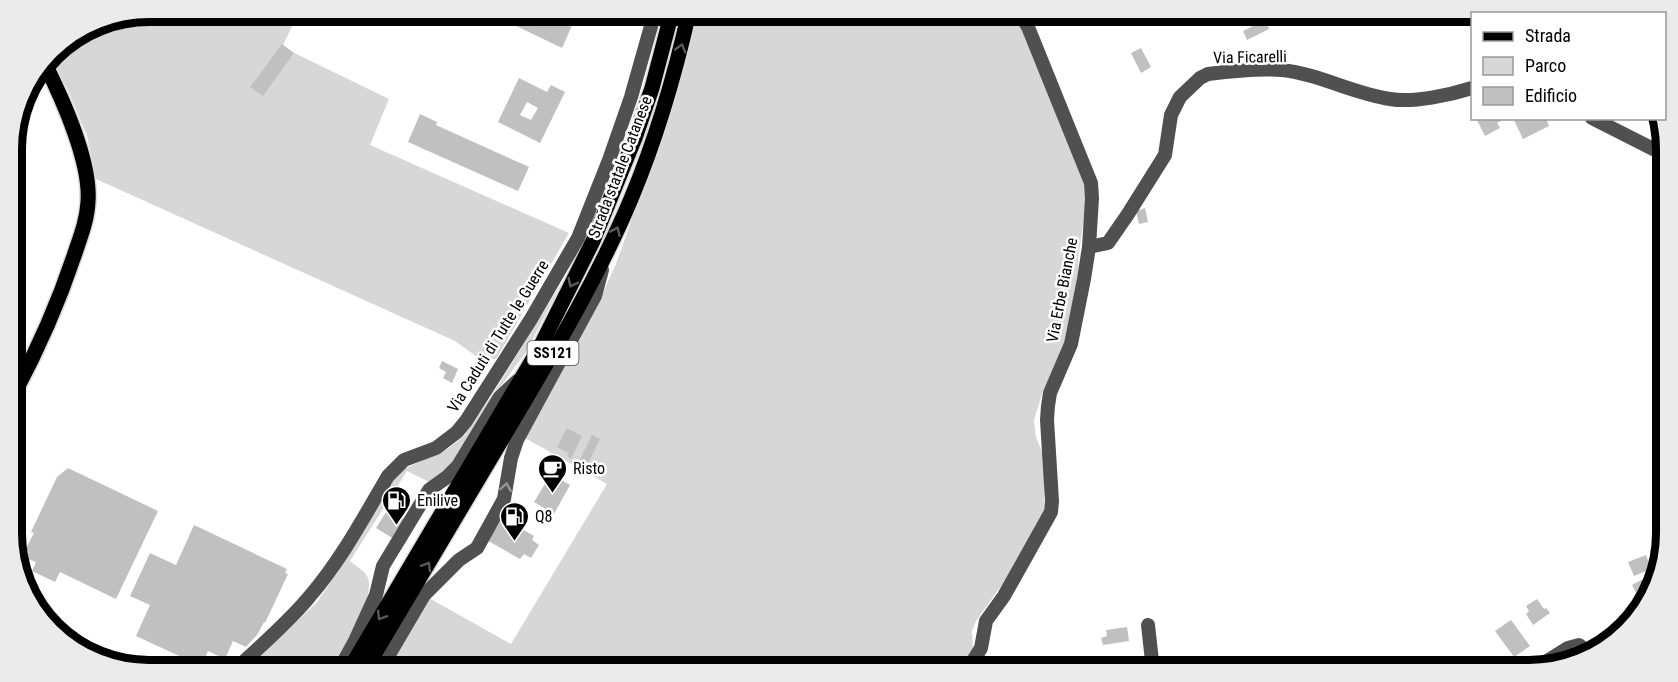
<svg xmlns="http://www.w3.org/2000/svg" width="1678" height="682" font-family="'Roboto Condensed',sans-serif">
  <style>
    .green { fill: #d7d7d7 }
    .building { fill: #c0c0c0; fill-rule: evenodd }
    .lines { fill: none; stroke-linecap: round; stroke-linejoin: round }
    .major-casing { stroke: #dbdbdb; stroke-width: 18 }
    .minor { stroke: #505050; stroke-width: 14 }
    .major { stroke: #000; stroke-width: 15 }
    .oneway { stroke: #595959 }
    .oneway2 { stroke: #969696 }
    .labels { text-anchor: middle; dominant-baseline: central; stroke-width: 5; stroke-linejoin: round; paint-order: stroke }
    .shield { fill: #fff; stroke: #4c4c4c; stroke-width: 1.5 }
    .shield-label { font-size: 15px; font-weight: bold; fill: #000 }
    .street-label { font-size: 16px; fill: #000; stroke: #fff }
    .poi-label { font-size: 16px; fill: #000; stroke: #fff; text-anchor: start }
    .rim { fill: none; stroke: #000; stroke-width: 8 }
  </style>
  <rect width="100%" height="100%" fill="#fff"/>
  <g class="green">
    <polygon points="150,12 299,12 282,47 389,99 370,145 569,233 496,359 480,359 455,341 96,179 87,136 68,90 50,57 59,46 97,22"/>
    <polygon points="697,12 1012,12 1023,29 1086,189 1086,202 1078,260 1079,277 1065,343 1042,394 1034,420 1036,437 1044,457 1044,510 1011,572 976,621 972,631 973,652 964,664 957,670 384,670 427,597 511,644 607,484 525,438 600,299 616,264 670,112 687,56"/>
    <path d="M564,279L526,352L495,394L452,464L429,482L407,471L350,561C355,566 364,570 367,576C378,597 341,650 330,670H246L317,602L337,573L394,478L402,470L449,448L464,436L494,392Z"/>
  </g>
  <g class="building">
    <polygon points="487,12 578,12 562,48"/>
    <polygon points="1265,20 1269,29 1247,40 1243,31"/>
    <polygon points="282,44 294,53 263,96 250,87"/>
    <polygon points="1141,48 1151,67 1141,73 1131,53"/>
    <path d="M519,78L547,92L551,85L565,92L540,143L498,122ZM527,102L538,108L531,120L520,115Z"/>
    <polygon points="420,114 437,122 436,125 529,167 518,191 408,142"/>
    <polygon points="1476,118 1506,118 1497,123 1500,128 1485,136"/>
    <polygon points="1513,118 1546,118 1549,126 1523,139"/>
    <polygon points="1145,208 1148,222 1139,224 1136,211"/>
    <polygon points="442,361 458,369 452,383 443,378 446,372 439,368"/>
    <polygon points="567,428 582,436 571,459 567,456 569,453 557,447"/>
    <polygon points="592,435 600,439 586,468 578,464"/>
    <polygon points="68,468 158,511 116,599 60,572 55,582 32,571 36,562 25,558 29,552 25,550 34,533 31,532 57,477"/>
    <polygon points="551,474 570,485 554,514 534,502"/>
    <polygon points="388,509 415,526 404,545 376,528"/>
    <polygon points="491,511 534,536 532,540 539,545 531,558 524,554 520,559 478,535"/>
    <polygon points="194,525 287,569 285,573 288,574 265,623 264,622 257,635 246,647 233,641 225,659 208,651 201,666 136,636 150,605 130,596 150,553 176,565"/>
    <polygon points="1646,555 1651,569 1634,576 1628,562"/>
    <polygon points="1658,571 1656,585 1644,599 1641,594 1638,596 1632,585"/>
    <polygon points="1537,599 1544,609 1546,608 1550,613 1533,625 1526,614 1529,611 1526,606"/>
    <polygon points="1511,620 1530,646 1514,657 1495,631"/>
    <polygon points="1127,627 1129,641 1103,645 1101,638 1107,636 1106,630"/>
    <polygon points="62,631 139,667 138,668 97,660"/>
    <polygon points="1128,656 1129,669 1105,670 1103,658"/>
    <polygon points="1425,661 1427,670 1402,670 1401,666"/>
  </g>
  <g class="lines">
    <defs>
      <g id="major">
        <path d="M13,400L14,394C38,349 58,304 74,256C80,238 87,221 88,202C91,163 63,100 45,64"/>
        <polyline points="349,670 540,347 593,241 635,138 652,88 672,12"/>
        <path d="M365,670C415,587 464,503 514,419C556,348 599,275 631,199C656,139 675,75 689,12"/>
      </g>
    </defs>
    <use href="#major" class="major-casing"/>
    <g class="minor">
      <polyline points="1592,118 1665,155"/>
      <path d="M1089,247L1108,243L1128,214L1165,155L1171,115L1180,97L1200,78L1208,74C1231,71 1259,68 1282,70C1319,74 1354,94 1390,99C1414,103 1450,95 1472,88"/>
      <polyline points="1148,625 1153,670"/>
      <path d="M235,670C260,646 288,623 310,596C341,560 364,517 388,476L404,460L436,448L457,432L466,421L531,319L578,238L609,160L631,97L655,12"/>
      <polyline points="339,670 355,641 376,595 383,566 429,490 447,477 458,466 500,397 517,381"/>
      <polyline points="380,670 424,595 459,560 477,548 504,499 511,458 517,440 595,296 602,270"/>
      <polyline points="965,670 973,661 981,648 986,621 1004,596 1051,512 1052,501 1047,420 1048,406 1050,393 1071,344 1084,279 1089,247 1092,198 1091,183 1028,27 1019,12"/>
      <polyline points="1533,670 1568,648 1579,645 1588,652"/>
    </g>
    <use href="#major" class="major"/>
  </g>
  <defs><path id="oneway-chevron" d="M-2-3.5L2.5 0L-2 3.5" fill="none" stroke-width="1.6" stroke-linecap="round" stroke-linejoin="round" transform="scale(1.5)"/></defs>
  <g class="oneway">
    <use href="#oneway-chevron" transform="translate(681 48) rotate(-74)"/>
    <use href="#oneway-chevron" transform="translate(616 231) rotate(-66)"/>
    <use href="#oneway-chevron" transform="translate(572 283) rotate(116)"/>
    <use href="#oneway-chevron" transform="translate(427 566) rotate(-59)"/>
    <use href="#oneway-chevron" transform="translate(381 616) rotate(121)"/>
  </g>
  <use class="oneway2" href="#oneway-chevron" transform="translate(506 487) rotate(-80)"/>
  <defs>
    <symbol id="cafe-pin" viewBox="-11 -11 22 30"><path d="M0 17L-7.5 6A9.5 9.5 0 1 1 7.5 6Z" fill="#000" stroke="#fff"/><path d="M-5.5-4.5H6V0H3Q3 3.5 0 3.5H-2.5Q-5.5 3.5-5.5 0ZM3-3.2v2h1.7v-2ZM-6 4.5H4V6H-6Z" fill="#fff"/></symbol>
    <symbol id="fuel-pin" viewBox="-11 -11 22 30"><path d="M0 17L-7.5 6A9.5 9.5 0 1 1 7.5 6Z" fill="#000" stroke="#fff"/><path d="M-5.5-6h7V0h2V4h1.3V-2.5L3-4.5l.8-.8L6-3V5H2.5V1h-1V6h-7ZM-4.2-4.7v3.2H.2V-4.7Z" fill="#fff"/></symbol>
  </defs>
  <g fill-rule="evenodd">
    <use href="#cafe-pin" x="536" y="452" width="33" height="45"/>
    <use href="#fuel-pin" x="380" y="484" width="33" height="45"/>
    <use href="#fuel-pin" x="498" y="500" width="33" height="45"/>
  </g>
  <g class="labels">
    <rect class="shield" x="527.5" y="341" width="51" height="24" rx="4.5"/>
    <g class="shield-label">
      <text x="553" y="353">SS121</text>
    </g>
    <g class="street-label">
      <text transform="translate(1250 57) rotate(-1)">Via Ficarelli</text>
      <text transform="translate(620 167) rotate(-69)">Strada statale Catanese</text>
      <text transform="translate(1062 290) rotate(-79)">Via Erbe Bianche</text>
      <text transform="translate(498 336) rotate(-58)">Via Caduti di Tutte le Guerre</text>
    </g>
    <g class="poi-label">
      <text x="573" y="468">Risto</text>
      <text x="417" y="500">Enilive</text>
      <text x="535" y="516">Q8</text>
    </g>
  </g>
  <path d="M0 0H1678V682H0ZM149 22H1529A127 127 0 0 1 1656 149V533A127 127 0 0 1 1529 660H149A127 127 0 0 1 22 533V149A127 127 0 0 1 149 22Z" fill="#ebebeb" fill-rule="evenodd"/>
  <path class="rim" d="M149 22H1529A127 127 0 0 1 1656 149V533A127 127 0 0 1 1529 660H149A127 127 0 0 1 22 533V149A127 127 0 0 1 149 22Z"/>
  <rect x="1471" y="12" width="195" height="108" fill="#ffffff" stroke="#999999" stroke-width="1.5"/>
  <rect x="1483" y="32" width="30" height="9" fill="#000000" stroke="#999999" stroke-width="1.5"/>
  <text x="1525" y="42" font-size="18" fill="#000000">Strada</text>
  <rect x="1483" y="57" width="30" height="18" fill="#d7d7d7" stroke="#999999" stroke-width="1.5"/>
  <text x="1525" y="72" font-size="18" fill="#000000">Parco</text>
  <rect x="1483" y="87" width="30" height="18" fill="#c0c0c0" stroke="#999999" stroke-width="1.5"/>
  <text x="1525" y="102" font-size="18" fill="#000000">Edificio</text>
</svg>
